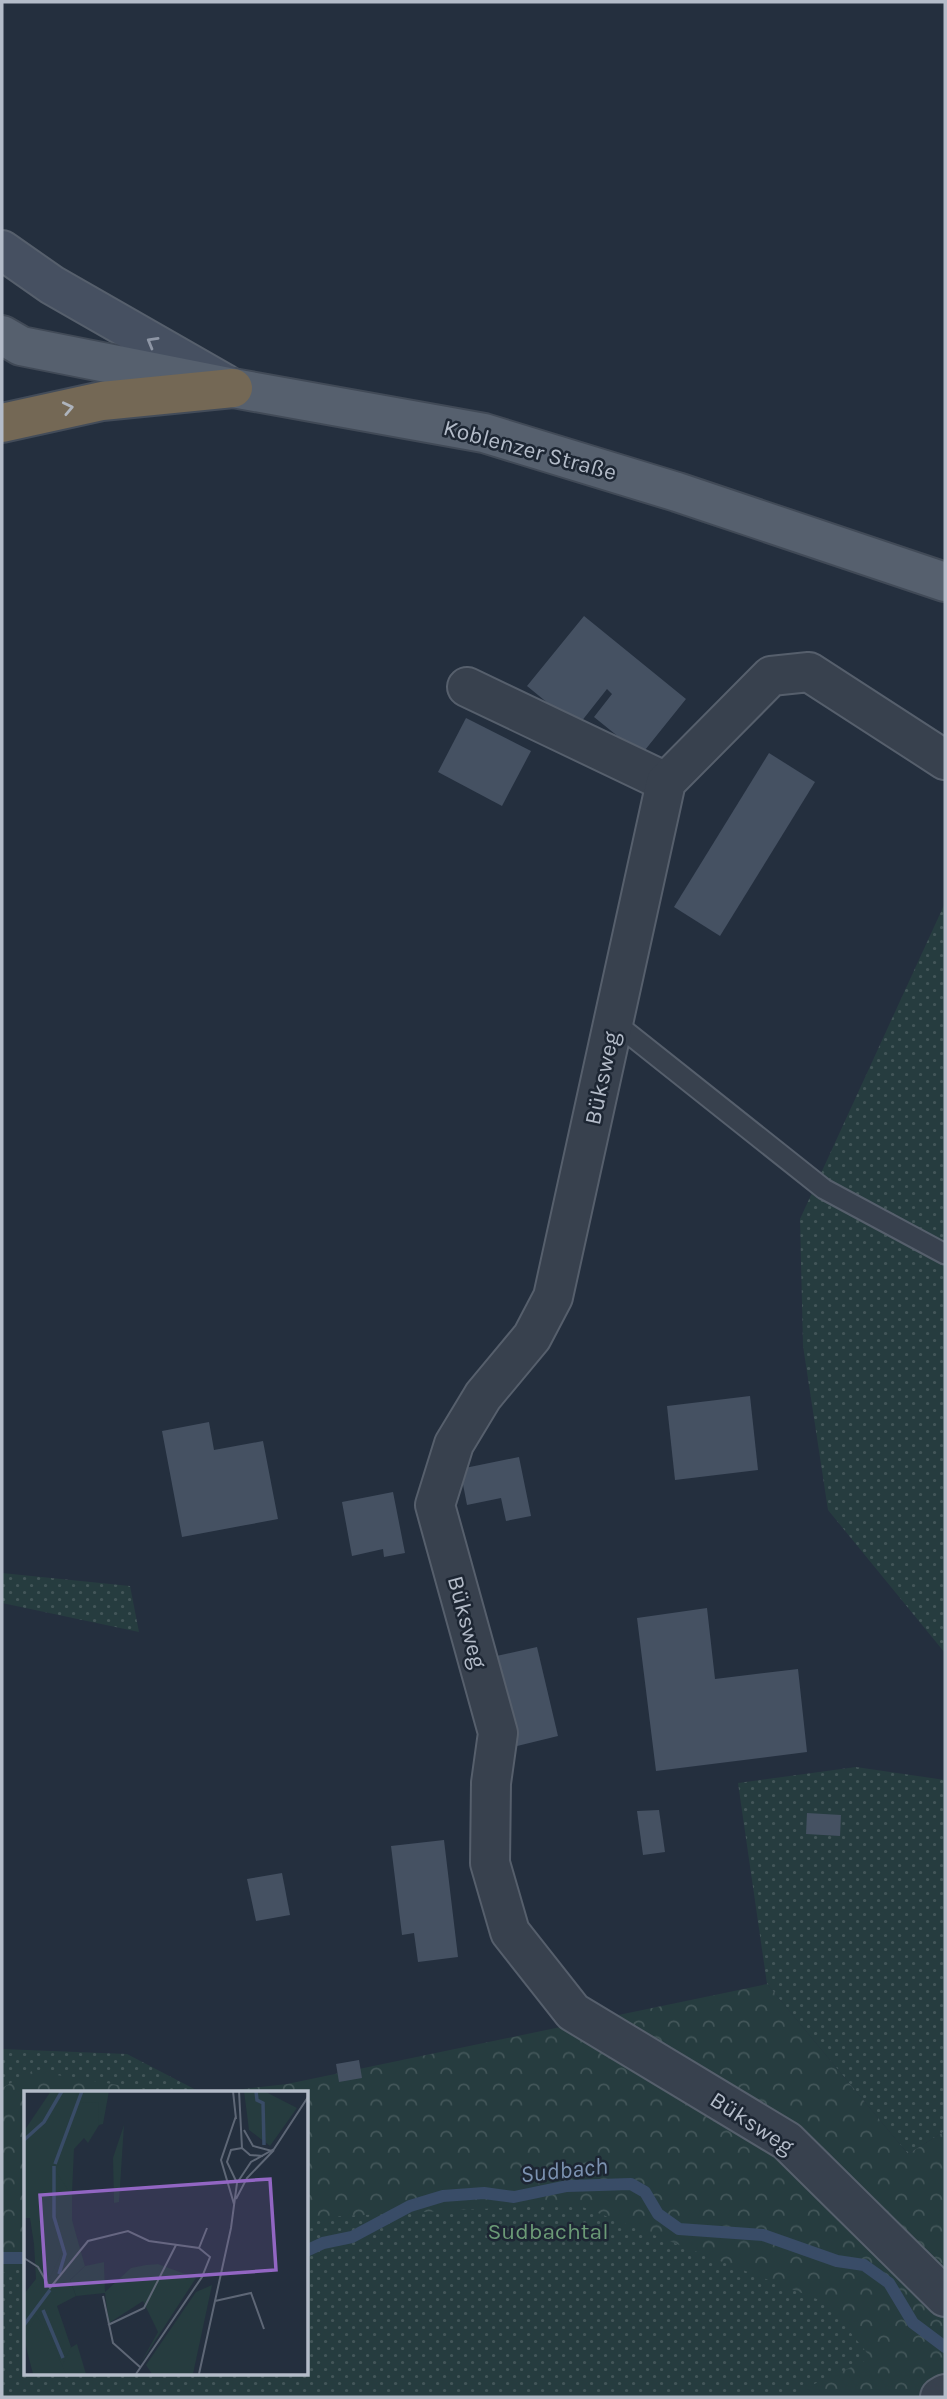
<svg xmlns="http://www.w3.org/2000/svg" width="947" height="2399" font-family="Karla,sans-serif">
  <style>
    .grass { fill: url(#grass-dots) }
    .forest { fill: url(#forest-crowns) }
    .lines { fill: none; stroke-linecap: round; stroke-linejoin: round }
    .stream { stroke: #394c67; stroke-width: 12 }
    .building { fill: #455162 }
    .lane-casing { stroke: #565f6c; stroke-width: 23 }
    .street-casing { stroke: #565f6c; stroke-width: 42 }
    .secondary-casing { stroke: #565f6c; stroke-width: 42 }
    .primary-casing { stroke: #414a57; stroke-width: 42 }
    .highway-casing { stroke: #434c59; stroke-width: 42 }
    .lane { stroke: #38414e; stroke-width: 19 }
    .street { stroke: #38414e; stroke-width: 38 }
    .secondary { stroke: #465061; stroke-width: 38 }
    .primary { stroke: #56606e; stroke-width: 38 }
    .highway { stroke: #746855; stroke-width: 38 }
    .oneway { stroke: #8e96a5 }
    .oneway2 { stroke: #aeb4bd }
    .labels { text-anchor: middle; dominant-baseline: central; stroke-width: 5; stroke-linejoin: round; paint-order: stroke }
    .street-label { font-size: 23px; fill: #b4bcc9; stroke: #1d2633 }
    .park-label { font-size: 23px; fill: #6b9a76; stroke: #1d2633 }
    .water-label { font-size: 24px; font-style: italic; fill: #7c92b1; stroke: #1d2633 }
    .inset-river { fill: none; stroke: #394c67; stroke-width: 3.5 }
    .inset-road { fill: none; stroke: #5e6776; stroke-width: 2 }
    .view { fill: #9266c3; fill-opacity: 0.15; stroke: #9266c3; stroke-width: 3.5 }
    .inset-edge { fill: none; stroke: #b4bcc9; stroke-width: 3.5 }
  </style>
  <defs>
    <pattern id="grass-dots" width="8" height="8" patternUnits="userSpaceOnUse" patternTransform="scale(1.75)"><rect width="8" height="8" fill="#263c3f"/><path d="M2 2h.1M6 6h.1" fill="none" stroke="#435659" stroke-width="1.8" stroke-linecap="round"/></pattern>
    <pattern id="forest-crowns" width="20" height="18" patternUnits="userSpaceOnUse" patternTransform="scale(1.75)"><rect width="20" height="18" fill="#263c3f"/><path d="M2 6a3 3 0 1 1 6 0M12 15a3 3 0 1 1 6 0" fill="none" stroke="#435659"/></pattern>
  </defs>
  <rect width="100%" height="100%" fill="#242f3e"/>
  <g class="grass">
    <polygon points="945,903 945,1653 828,1510 803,1346 800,1219"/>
    <polygon points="2,1573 130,1586 139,1632 2,1603"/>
    <polygon points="856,1767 945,1780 945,2131 908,2154 767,1984 738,1783"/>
    <polygon points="2,2049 127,2054 202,2093 26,2093 26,2373 306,2373 306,2093 622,2064 945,2397 2,2397"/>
  </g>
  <g class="forest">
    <polygon points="767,1984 908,2154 945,2131 945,2397 786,2397 871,2358 827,2303 575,2204 306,2218 306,2093 209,2093 287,2084"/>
    <polygon points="32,2071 167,2093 26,2093 26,2268 2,2273 2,2088"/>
  </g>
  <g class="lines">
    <g class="stream">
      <polyline points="306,2251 323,2243 352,2237 410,2206 443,2196 484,2193 514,2197 567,2186 631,2184 645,2192 658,2214 679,2229 763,2235 837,2261 864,2265 889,2283 913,2323 945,2347"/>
      <polyline points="2,2258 26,2258"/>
    </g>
  </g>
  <g class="building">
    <polygon points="584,616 686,699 641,755 594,717 612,694 607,689 577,727 527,686"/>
    <polygon points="466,718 531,751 502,806 438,772"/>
    <polygon points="769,753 815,782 720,936 674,907"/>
    <polygon points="750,1396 758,1470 675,1480 667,1406"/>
    <polygon points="209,1422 214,1450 263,1441 278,1519 182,1537 162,1431"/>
    <polygon points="519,1457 531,1516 506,1521 501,1498 467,1505 460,1469"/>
    <polygon points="393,1492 405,1553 384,1557 383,1549 352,1556 342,1502"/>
    <polygon points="707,1608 715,1679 798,1669 807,1752 656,1771 637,1618"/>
    <polygon points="537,1647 558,1736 513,1747 492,1657"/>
    <polygon points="659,1810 665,1852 643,1855 637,1811"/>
    <polygon points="807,1813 841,1815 840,1836 806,1834"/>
    <polygon points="444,1840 458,1957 418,1962 414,1933 402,1935 391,1846"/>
    <polygon points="282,1873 290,1915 256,1921 247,1879"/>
    <polygon points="359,2060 362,2078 339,2082 336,2064"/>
  </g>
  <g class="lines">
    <defs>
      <polyline id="lane" points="614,1022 824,1189 945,1254"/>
      <g id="street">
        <polyline points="467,687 666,782"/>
        <polyline points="945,760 809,672 771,676 666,782 553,1297 532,1337 483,1396 454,1444 435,1505 498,1733 491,1783 490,1863 510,1932 573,2012 787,2141 945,2297"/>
        <polyline points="940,2397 945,2394"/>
      </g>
      <polyline id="secondary" points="2,250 52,285 225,384"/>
      <polyline id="primary" points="2,335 21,346 233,388 484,433 677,492 945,582"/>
      <polyline id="highway" points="2,423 102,401 233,388"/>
    </defs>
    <use href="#lane" class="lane-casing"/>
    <use href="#street" class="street-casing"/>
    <use href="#secondary" class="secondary-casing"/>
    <use href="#primary" class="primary-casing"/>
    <use href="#highway" class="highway-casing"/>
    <use href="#lane" class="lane"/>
    <use href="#street" class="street"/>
    <use href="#secondary" class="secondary"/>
    <use href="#primary" class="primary"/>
    <use href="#highway" class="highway"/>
  </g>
  <defs><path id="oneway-chevron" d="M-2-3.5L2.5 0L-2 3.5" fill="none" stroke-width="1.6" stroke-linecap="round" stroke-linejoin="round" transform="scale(1.75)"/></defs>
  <use class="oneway" href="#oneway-chevron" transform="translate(152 342) rotate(-150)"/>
  <use class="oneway2" href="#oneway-chevron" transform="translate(68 408) rotate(-12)"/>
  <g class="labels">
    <g class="street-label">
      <text transform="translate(530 450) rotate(15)">Koblenzer Straße</text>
      <text transform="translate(602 1078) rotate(-78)">Büksweg</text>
      <text transform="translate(467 1622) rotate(75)">Büksweg</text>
      <text transform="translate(752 2123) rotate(33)">Büksweg</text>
    </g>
    <g class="park-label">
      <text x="548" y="2231">Sudbachtal</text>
    </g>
    <g class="water-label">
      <text transform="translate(564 2170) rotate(-6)">Sudbach</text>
    </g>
  </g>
  <g transform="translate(24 2091)">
    <rect width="284" height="284" fill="#242f3e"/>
    <path d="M27,0H79L75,34L64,52L60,47L50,58L47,124L51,144L25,199L46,257L53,253L62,283H40L7,235L0,244L13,194L14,153H10L6,127H0V40ZM100,34L95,111L90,112L89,67ZM80,171L81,201L107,177L122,174L134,173L172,187L116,273L134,241L119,210L85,232L81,202L52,205L46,189L61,175ZM188,194L169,283H128L122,274L172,201Z" fill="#263c3f"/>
    <path d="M85,0L79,33L75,34L74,11L56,12L52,1ZM220,0H240L273,17L246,55L225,39ZM29,76L48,105V129L61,175L46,189L52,205L33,215L47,256L38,275L13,225L0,248V203L12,188L10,153H21L20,176L26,187L39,158L28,103Z" fill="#263c3f"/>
    <path d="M12,224L23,240L42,283H9L0,248Z" fill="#263c3f"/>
    <path class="inset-river" d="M232,0L233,9L239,12L240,54M0,49L20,31L38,0M31,73L58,0M30,75V126L41,163L35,183M19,219L39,267M0,234L26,199"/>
    <path class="inset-road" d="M209,0L212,28M215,0L218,57M220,39L229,55L248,60M213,92L203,71L207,59L218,57L226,64L239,65M212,108L223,87L250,59M210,113L197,69L212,25M175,157L183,137M0,167L14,176L26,197L64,150L104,140L125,150L175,157L186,166L178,186L112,283M79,205L89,252L116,276M191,210L227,202L240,238M84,234L120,217L152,154M175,283L207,137L213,92L227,71L250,58L284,6"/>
    <path class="view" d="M246,88L252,179L22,195L16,104Z"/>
    <rect width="284" height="284" class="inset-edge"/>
  </g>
  <rect width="947" height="2399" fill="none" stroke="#b4bcc9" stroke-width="7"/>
</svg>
